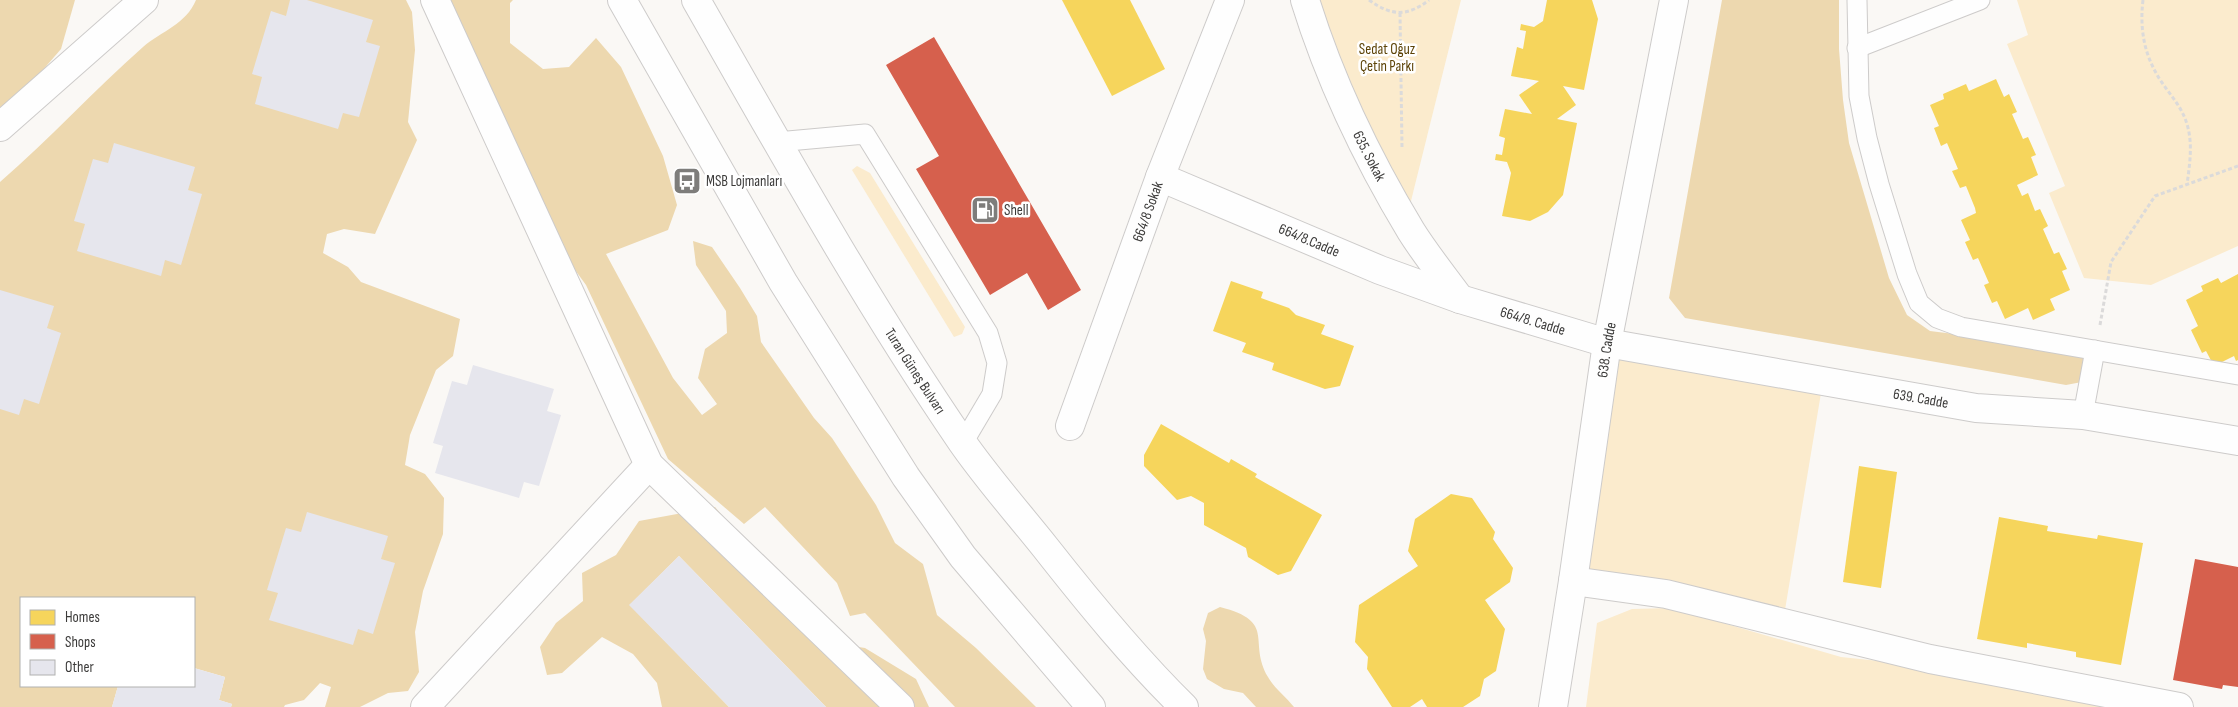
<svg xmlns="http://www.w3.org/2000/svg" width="2238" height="707" font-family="'Sofia Sans Condensed',sans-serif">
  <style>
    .green { fill: #fbebcd }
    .forest { fill: #edd8af }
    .homes { fill: #f6d55c }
    .shops { fill: #d6604d }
    .building { fill: #e6e6ed }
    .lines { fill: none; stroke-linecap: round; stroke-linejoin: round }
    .service-casing { stroke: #cdcbca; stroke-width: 21 }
    .minor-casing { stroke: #cdcbca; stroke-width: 30 }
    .tertiary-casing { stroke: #cdcbca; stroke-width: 30 }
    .primary-casing { stroke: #cdcbca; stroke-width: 30 }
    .path { stroke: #dbdada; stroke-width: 3; stroke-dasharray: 4 2.5; stroke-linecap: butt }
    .service { stroke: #fefefe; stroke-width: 19 }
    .minor { stroke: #fefefe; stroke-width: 28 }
    .tertiary { stroke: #fefefe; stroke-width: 28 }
    .primary { stroke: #fefefe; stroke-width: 28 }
    .labels { text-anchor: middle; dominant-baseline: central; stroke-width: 5; stroke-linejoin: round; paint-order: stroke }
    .park-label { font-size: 15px; fill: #5d4408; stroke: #fff }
    .street-label { font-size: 15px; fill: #3c3b3a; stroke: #fff }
    .poi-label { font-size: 15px; fill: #3c3b3a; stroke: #fff; text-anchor: start }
  </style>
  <rect width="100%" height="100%" fill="#faf8f5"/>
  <g class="green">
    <polygon points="1305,0 1461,0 1406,221"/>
    <polygon points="2017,0 2238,0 2238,246 2151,285 2084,278 2049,193 2065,186 2007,44 2028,35"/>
    <polygon points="857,166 870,173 965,327 962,334 954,337 852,170"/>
    <polygon points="1607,343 1823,381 1783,622 1573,581"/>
    <polygon points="1671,608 1841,657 1926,666 2130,707 1586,707 1597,623 1632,609"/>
  </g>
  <g class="forest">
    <polygon points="0,0 75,0 61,49 16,101 0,114"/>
    <path d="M196,0H406L412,12L415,50L408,122L417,140L375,234L344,229L327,234L323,253L348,267L361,282L460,319L453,356L436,370L410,435L405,465L425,474L444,498L443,534L423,591L415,632L419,672L408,691L388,693L360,707H325L331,687L320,683L304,700L285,705L284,707H231L232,704L219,700L225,677L194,668V598H21V686H118L112,707H0V182C50,139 94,90 143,47C162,31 186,24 196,0Z"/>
    <polygon points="447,0 513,0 510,3 510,43 543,69 569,67 596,38 621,67 663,156 677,205 668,230 606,254 673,378 702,415 717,404 698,378 705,349 727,333 726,311 696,265 693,241 712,247 740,288 757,316 761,342 814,418 832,438 876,505 895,543 923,564 937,615 976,648 1036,707 955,707 865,613 850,616 837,583 765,507 744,524 668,459 586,285 562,252"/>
    <polygon points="1722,0 1839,0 1839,49 1843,100 1849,143 1889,278 1907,315 1930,331 2091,351 2087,381 2066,385 1685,318 1669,298"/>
    <polygon points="715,507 737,534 755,548 798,592 814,640 865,648 916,679 929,707 826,707 679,556 630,605 729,707 662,707 657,683 633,654 602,637 562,673 547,675 540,647 556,623 583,601 582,573 616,555 639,521"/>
    <path d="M1220,607C1278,622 1247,641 1268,677C1274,688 1286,697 1294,707H1256L1243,693L1224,689L1207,679L1203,669L1206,641L1203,629L1208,613Z"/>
  </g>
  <g class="homes">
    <polygon points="1062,0 1130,0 1165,69 1112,96"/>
    <polygon points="1547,0 1592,0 1598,19 1584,90 1563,86 1576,105 1557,119 1577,123 1563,195 1548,212 1530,221 1502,216 1511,173 1507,162 1495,160 1496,154 1502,155 1505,138 1499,136 1505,109 1532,114 1519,95 1539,81 1511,76 1517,47 1523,49 1526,31 1520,30 1521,24 1534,27 1543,21"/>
    <polygon points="1996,79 2004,97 2009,94 2017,112 2012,114 2023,139 2028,137 2036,155 2031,157 2038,175 2017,185 2022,196 2028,193 2035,211 2040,209 2048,226 2043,229 2054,254 2059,252 2067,269 2062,271 2070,290 2050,299 2055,310 2033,320 2028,308 2005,319 1997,301 1992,303 1984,285 1989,283 1978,258 1973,260 1965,242 1970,240 1961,220 1976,213 1975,208 1966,186 1960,188 1952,171 1958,169 1947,143 1941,146 1934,128 1939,126 1930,105 1944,99 1943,94 1966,84 1969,91"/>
    <polygon points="2238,274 2238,360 2236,361 2234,356 2214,366 2206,351 2202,353 2191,330 2198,326 2186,300 2203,291 2201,286 2218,278 2221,283"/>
    <polygon points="1231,281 1263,292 1261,298 1289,308 1296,315 1325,325 1321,334 1354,346 1340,386 1325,389 1272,370 1274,363 1242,352 1246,343 1213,331"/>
    <polygon points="1161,424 1229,463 1231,459 1257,474 1255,477 1322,515 1291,571 1278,575 1248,557 1246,548 1204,525 1204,503 1191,496 1177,500 1144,466 1144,455"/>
    <polygon points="1859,466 1897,472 1881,588 1843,582"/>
    <polygon points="1451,494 1472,498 1495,532 1493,539 1513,568 1510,582 1485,600 1505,629 1496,671 1484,679 1480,696 1463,707 1427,707 1422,699 1410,707 1392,707 1367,669 1368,657 1355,642 1359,605 1418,566 1408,551 1415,519"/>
    <polygon points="1999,517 2048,526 2047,531 2097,539 2098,535 2143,543 2121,665 2076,657 2076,652 2027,643 2027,648 1977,639"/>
  </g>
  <g class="shops">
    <polygon points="934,37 1081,290 1048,310 1027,273 990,295 916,169 939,156 886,65"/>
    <polygon points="2195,559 2238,567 2238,687 2223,685 2222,689 2173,680"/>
  </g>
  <g class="building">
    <polygon points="290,0 307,0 373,20 366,42 380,46 359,117 343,113 338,129 255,104 262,77 252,74 271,11 286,16"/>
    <polygon points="114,143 195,167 188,190 202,194 181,265 165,260 161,276 77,251 85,224 74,221 93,159 108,163"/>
    <polygon points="0,290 54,306 47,328 61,333 39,404 24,399 19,415 0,409"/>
    <polygon points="473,365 554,389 547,411 561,415 539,486 524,482 519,498 435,473 443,446 433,443 452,381 467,385"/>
    <polygon points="307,512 388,536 381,559 395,563 373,634 358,629 353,645 269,620 278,593 267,590 286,528 301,532"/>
    <polygon points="679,556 826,707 729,707 629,605"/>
    <polygon points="194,668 225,677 219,700 232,704 231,707 112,707 118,686 194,686"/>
  </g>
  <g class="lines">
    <defs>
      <g id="service">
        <polyline points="1857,0 1859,96 1867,138 1879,184 1907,274 1919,303 1937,318 1961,327 2238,375"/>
        <polyline points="1857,48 1980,0"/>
        <polyline points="777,142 865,134 988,333 997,363 992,394 963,443"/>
        <polyline points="2083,415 2095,350"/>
      </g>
      <g id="minor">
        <polyline points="435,0 649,465 900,707"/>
        <path id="s1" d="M1305,0C1330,81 1367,158 1411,231C1426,255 1444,277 1460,299"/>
        <polyline points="0,127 144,0"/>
        <path id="s2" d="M1160,177L1380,270L1460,299L1607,343L1976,408L2083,415L2238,441"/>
        <path id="s3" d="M1070,426L1160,177L1230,0"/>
        <polyline points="1573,581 1666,594 1930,659 2179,707"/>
        <polyline points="425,707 649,465"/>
      </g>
      <g id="tertiary">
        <path id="s4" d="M1553,707L1573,581L1607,343L1674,0"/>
      </g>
      <g id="primary">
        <polyline points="622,0 783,282 906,477 963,557 1091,707"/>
        <path id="s5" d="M696,0C781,149 865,300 962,442C987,478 1017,512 1045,547C1089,603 1134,658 1184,707"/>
      </g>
    </defs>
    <use href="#service" class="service-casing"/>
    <use href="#minor" class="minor-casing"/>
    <use href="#tertiary" class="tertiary-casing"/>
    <use href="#primary" class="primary-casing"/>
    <g class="path">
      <path d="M1369,0C1391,16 1407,17 1429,0"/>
      <path d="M2143,0C2140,25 2143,49 2155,71C2163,87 2177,100 2184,116C2194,139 2190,161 2187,185"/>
      <polyline points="1400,13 1402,147"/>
      <polyline points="2100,325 2111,262 2155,196 2238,166"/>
    </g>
    <use href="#service" class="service"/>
    <use href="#minor" class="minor"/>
    <use href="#tertiary" class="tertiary"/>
    <use href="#primary" class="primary"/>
  </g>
  <defs>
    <symbol id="bus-square" viewBox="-11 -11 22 22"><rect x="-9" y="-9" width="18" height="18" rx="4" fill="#7e7d7b" stroke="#fff"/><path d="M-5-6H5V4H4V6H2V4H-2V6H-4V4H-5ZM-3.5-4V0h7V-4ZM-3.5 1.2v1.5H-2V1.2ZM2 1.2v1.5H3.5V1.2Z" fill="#fff"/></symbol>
    <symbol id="fuel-square" viewBox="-11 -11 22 22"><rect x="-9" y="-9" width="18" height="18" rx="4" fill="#7e7d7b" stroke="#fff"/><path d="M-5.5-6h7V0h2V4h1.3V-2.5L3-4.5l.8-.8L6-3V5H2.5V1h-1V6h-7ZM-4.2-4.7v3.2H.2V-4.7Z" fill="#fff"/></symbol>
  </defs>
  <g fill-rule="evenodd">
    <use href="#bus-square" x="671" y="165" width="32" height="32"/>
    <use href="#fuel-square" x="969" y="194" width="32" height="32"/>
  </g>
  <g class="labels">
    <g class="park-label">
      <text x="1387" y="49">Sedat Oğuz<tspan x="1387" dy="17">Çetin Parkı</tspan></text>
    </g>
    <g class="street-label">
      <text stroke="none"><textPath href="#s1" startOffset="169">635. Sokak</textPath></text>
      <text stroke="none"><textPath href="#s3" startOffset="228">664/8 Sokak</textPath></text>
      <text stroke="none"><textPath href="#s2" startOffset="162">664/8.Cadde</textPath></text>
      <text stroke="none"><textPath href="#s2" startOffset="400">664/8. Cadde</textPath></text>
      <text stroke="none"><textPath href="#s4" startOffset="361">638. Cadde</textPath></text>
      <text stroke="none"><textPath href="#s5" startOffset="431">Turan Güneş Bulvarı</textPath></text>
      <text stroke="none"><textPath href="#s2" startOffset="796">639. Cadde</textPath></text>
    </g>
    <g class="poi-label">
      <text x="706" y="181">MSB Lojmanları</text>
      <text x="1004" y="210">Shell</text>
    </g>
  </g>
  <rect x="20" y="597" width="175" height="90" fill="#ffffff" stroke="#b1b1b0"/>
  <rect x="30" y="610" width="25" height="15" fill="#f6d55c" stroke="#b1b1b0"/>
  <text x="65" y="622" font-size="15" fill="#3c3b3a">Homes</text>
  <rect x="30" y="634" width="25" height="15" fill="#d6604d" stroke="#b1b1b0"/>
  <text x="65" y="647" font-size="15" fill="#3c3b3a">Shops</text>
  <rect x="30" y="660" width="25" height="15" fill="#e6e6ed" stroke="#b1b1b0"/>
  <text x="65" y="672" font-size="15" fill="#3c3b3a">Other</text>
</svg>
